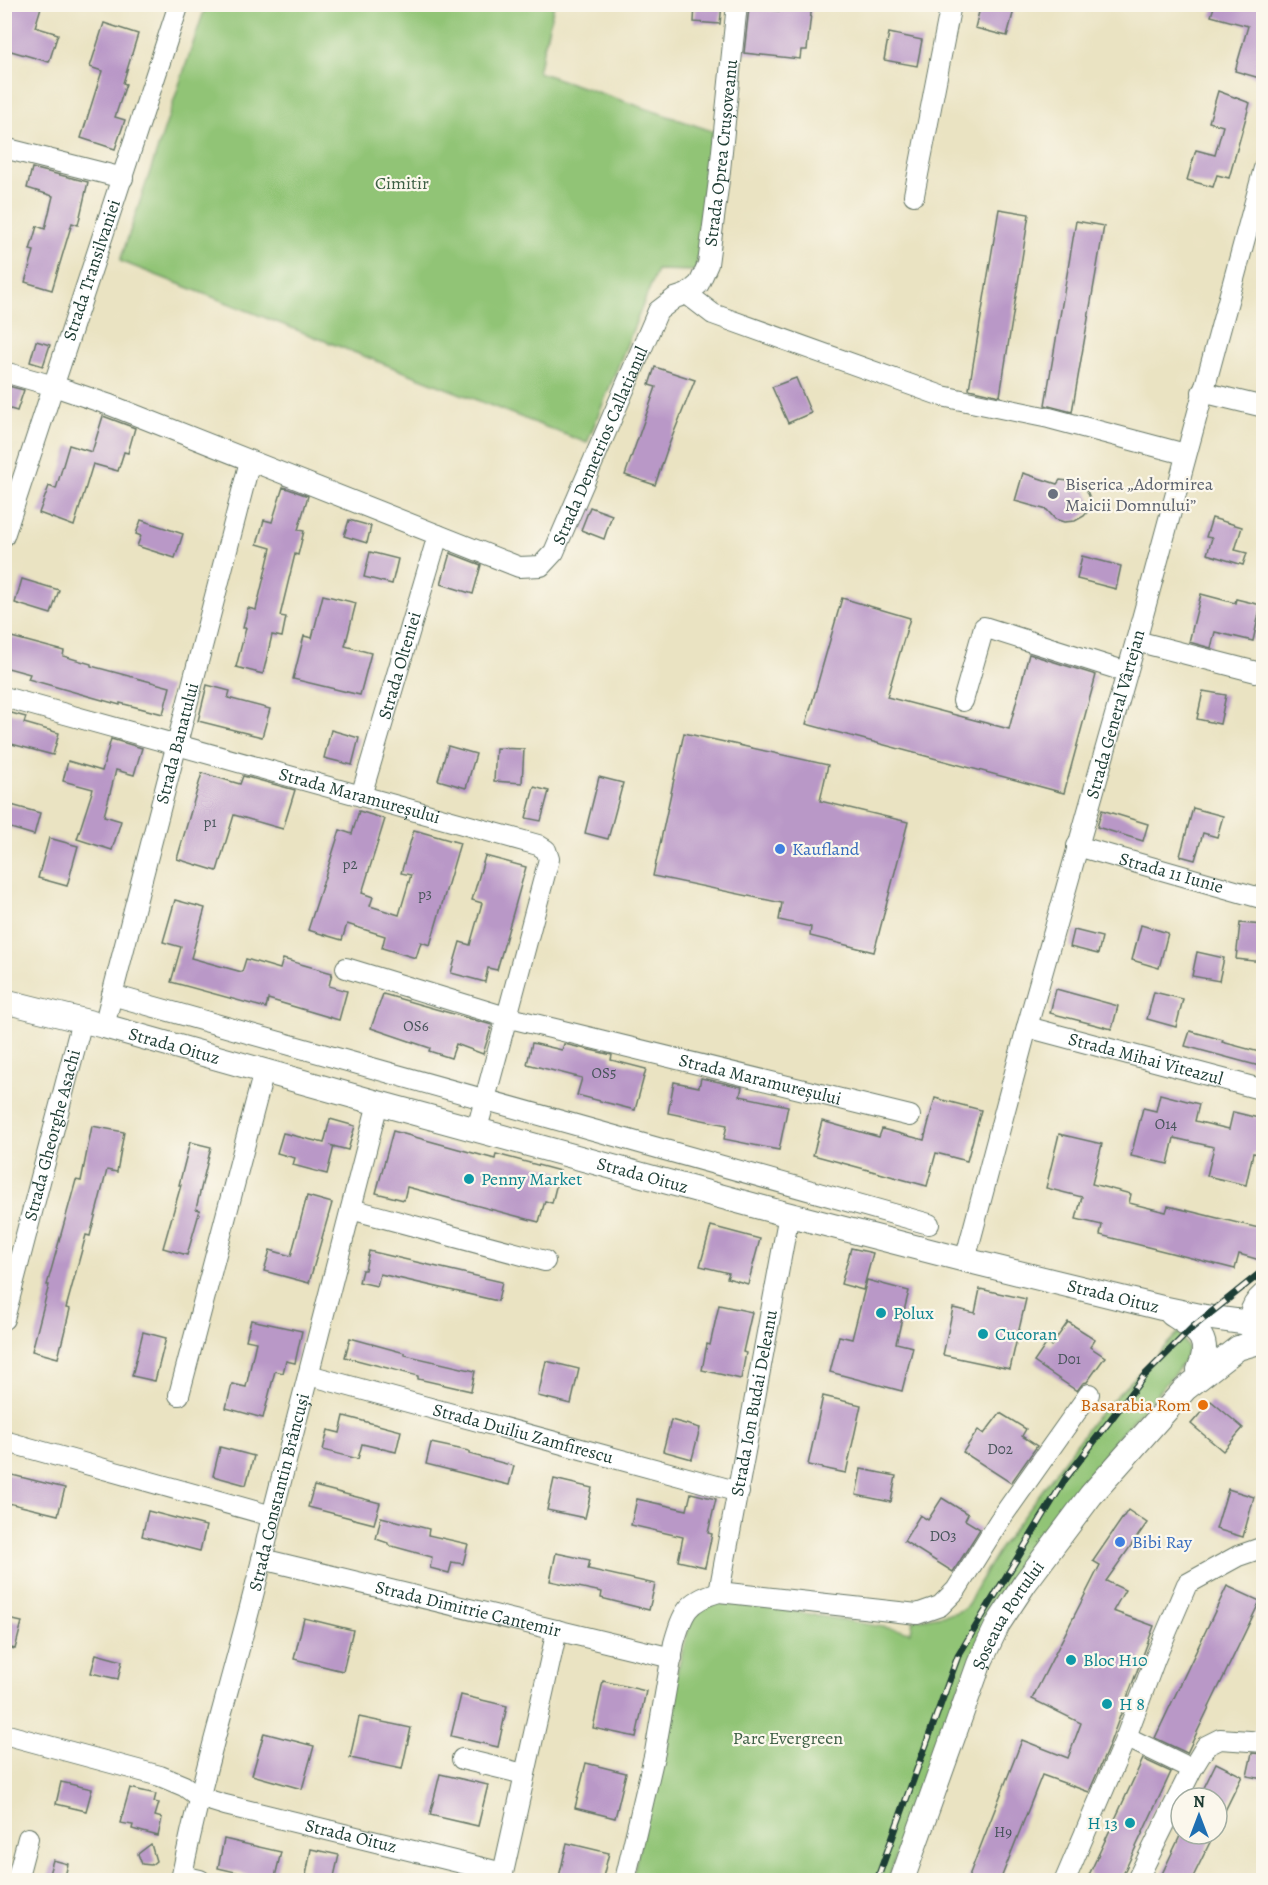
<svg xmlns="http://www.w3.org/2000/svg" width="1268" height="1885" font-family="Alegreya,serif">
  <style>
    .green { fill: #91c476; stroke: #588055; stroke-width: 1.5 }
    .building { fill: #b998c7 }
    .lines { fill: none; stroke-linecap: round; stroke-linejoin: round }
    .minor-casing { stroke: #676; stroke-width: 22 }
    .major-casing { stroke: #676; stroke-width: 26 }
    .minor { stroke: #fff; stroke-width: 20 }
    .major { stroke: #fff; stroke-width: 24 }
    .rail-casing { stroke: #1f3d34; stroke-width: 7 }
    .rail { stroke: #fbf7ec; stroke-width: 4.5; stroke-dasharray: 14; stroke-linecap: butt }
    .worship-dot { fill: #6b7280; stroke: #fbf7ec; stroke-width: 2 }
    .shop-dot { fill: #3f7fe0; stroke: #fbf7ec; stroke-width: 2 }
    .culture-dot { fill: #0f9aa8; stroke: #fbf7ec; stroke-width: 2 }
    .food-dot { fill: #e8710a; stroke: #fbf7ec; stroke-width: 2 }
    .labels { text-anchor: middle; dominant-baseline: central; stroke-width: 4.5; stroke-linejoin: round; paint-order: stroke }
    .number-label { font-size: 15px; fill: #465459 }
    .street-label { font-size: 18px; fill: #1f3d34; stroke: #fbf7ec }
    .park-label { font-size: 18px; fill: #3c5f44; stroke: #fbf7ec }
    .worship-label { font-size: 18px; fill: #5b616d; stroke: #fbf7ec; text-anchor: start }
    .shop-label { font-size: 18px; fill: #366cbe; stroke: #fbf7ec; text-anchor: start }
    .culture-label { font-size: 18px; fill: #0d838f; stroke: #fbf7ec; text-anchor: start }
    .food-label { font-size: 18px; fill: #c56008; stroke: #fbf7ec; text-anchor: end }
  </style>
  <rect width="100%" height="100%" fill="#fbf7ec"/>
  <filter id="ink" filterUnits="userSpaceOnUse"><feTurbulence type="fractalNoise" baseFrequency=".0167" numOctaves="2"/><feDisplacementMap in="SourceGraphic" scale="12" xChannelSelector="R" yChannelSelector="G"/><feConvolveMatrix kernelMatrix="1 2 1 2 8 2 1 2 1" color-interpolation-filters="sRGB"/></filter>
  <filter id="wash" filterUnits="userSpaceOnUse"><feTurbulence type="fractalNoise" baseFrequency=".008" numOctaves="4" result="noise"/><feDisplacementMap in="SourceGraphic" scale="24" xChannelSelector="R" yChannelSelector="G"/><feGaussianBlur stdDeviation="1.35" result="paint"/><feColorMatrix in="noise" values="0 0 0 0 0 0 0 0 0 0 0 0 0 0 0 0 0 1.4 0 .05"/><feComposite in="paint" operator="in"/></filter>
  <g filter="url(#wash)">
    <rect width="100%" height="100%" fill="#eae3c2"/>
    <g class="green">
      <polygon points="379,4 391,8 392,4 554,5 538,72 718,133 696,271 657,270 587,443 120,261 206,5"/>
      <polygon points="1179,1332 1188,1348 1184,1361 1177,1371 1113,1443 1075,1495 1039,1546 965,1672 915,1799 888,1880 632,1880 678,1668 692,1615 709,1599 723,1599 911,1632 913,1620 954,1613 964,1609 969,1602 978,1584 1000,1548 1095,1418"/>
    </g>
    <g id="blocks">
      <g class="building">
        <polygon points="4,4 42,4 35,27 58,34 49,62 4,49"/>
        <polygon points="695,4 722,4 720,24 694,22"/>
        <polygon points="780,4 812,4 807,50 801,50 800,59 744,53 749,8 779,11"/>
        <polygon points="981,4 992,4 1014,10 1007,36 975,28"/>
        <polygon points="1215,4 1263,4 1263,79 1235,71 1248,26 1211,16"/>
        <polygon points="104,23 138,34 123,83 126,84 115,117 125,120 115,149 81,138 102,71 90,67"/>
        <polygon points="889,33 922,40 917,66 884,60"/>
        <polygon points="1218,91 1250,103 1229,178 1217,175 1213,187 1187,180 1196,150 1215,155 1223,126 1209,122"/>
        <polygon points="32,168 88,182 78,225 72,223 52,290 25,282 34,251 30,250 37,226 45,229 53,196 27,188"/>
        <polygon points="999,209 1029,214 1000,396 969,389"/>
        <polygon points="1076,221 1104,226 1072,412 1045,405"/>
        <polygon points="36,341 50,345 43,366 30,362"/>
        <polygon points="655,367 695,380 668,447 655,485 625,475 656,387 649,385"/>
        <polygon points="796,378 811,413 788,423 772,387"/>
        <polygon points="4,385 24,390 17,411 4,407"/>
        <polygon points="103,416 135,428 128,453 124,452 118,471 93,464 74,526 39,513 49,486 56,489 69,445 92,452"/>
        <polygon points="1023,473 1057,484 1060,480 1077,482 1086,489 1091,500 1090,509 1084,516 1075,521 1064,522 1055,519 1047,510 1015,501"/>
        <polygon points="283,487 308,496 298,530 304,531 298,555 295,554 280,616 286,617 282,637 272,635 263,674 236,667 246,628 243,628 248,608 256,610 271,548 257,544 264,520 272,522"/>
        <polygon points="590,507 612,515 604,539 581,530"/>
        <polygon points="1212,518 1242,527 1235,550 1247,553 1243,565 1207,554 1212,538 1206,537"/>
        <polygon points="141,520 183,534 175,558 137,546 141,536 136,534"/>
        <polygon points="349,520 371,526 367,543 344,536"/>
        <polygon points="370,552 398,559 392,584 364,577"/>
        <polygon points="450,553 481,565 473,594 441,584"/>
        <polygon points="1082,556 1121,566 1116,589 1077,579"/>
        <polygon points="22,579 59,590 51,614 15,603"/>
        <polygon points="1201,594 1235,603 1236,599 1261,605 1253,641 1215,632 1211,648 1189,642"/>
        <polygon points="323,595 356,603 345,646 371,653 360,695 293,679 304,636 312,638"/>
        <polygon points="842,598 910,618 887,697 1009,729 1029,654 1096,675 1064,793 806,724"/>
        <polygon points="4,635 64,651 63,656 91,664 91,666 170,687 163,714 120,703 120,705 28,679 30,674 4,667"/>
        <polygon points="207,685 230,691 228,698 270,709 262,737 198,721"/>
        <polygon points="1203,691 1226,695 1220,724 1197,719"/>
        <polygon points="4,711 26,717 24,723 59,733 53,755 4,742"/>
        <polygon points="331,730 359,738 352,765 324,758"/>
        <polygon points="684,733 828,765 820,801 908,822 874,952 810,936 811,927 779,920 782,903 653,876"/>
        <polygon points="111,739 142,748 134,775 116,770 104,816 121,821 112,850 77,839 93,789 63,781 68,761 102,771"/>
        <polygon points="448,746 476,754 466,788 438,780"/>
        <polygon points="496,748 524,749 522,783 494,781"/>
        <polygon points="202,773 240,784 243,776 295,790 283,829 234,815 217,871 177,859"/>
        <polygon points="599,777 623,783 608,839 585,833"/>
        <polygon points="534,787 549,791 541,821 526,818"/>
        <polygon points="4,803 40,813 34,835 4,826"/>
        <polygon points="1193,808 1223,816 1217,837 1203,833 1195,860 1180,856"/>
        <polygon points="1102,810 1148,824 1143,841 1097,827"/>
        <polygon points="359,811 385,819 362,893 373,897 370,906 399,915 411,875 401,873 414,830 460,843 430,945 421,942 416,958 382,948 385,936 347,924 342,940 308,930 340,830 352,834"/>
        <polygon points="49,838 78,846 67,886 38,878"/>
        <polygon points="485,856 526,867 497,970 488,968 485,982 451,973 460,942 470,945 482,903 472,900"/>
        <polygon points="175,900 205,908 191,958 242,972 246,959 280,969 283,959 332,973 329,986 347,991 339,1020 268,999 266,1008 171,982 181,947 163,942"/>
        <polygon points="1240,923 1263,925 1263,962 1236,959"/>
        <polygon points="1141,925 1168,933 1159,968 1132,960"/>
        <polygon points="1074,930 1102,937 1098,954 1070,947"/>
        <polygon points="1197,952 1224,958 1219,981 1192,976"/>
        <polygon points="1056,989 1118,1006 1112,1029 1050,1013"/>
        <polygon points="1154,992 1183,999 1176,1027 1147,1019"/>
        <polygon points="383,994 492,1025 483,1054 456,1044 451,1058 429,1051 430,1048 371,1028"/>
        <polygon points="1190,1031 1223,1040 1222,1042 1263,1053 1263,1067 1185,1046"/>
        <polygon points="532,1043 562,1050 564,1044 612,1055 611,1060 646,1069 635,1110 577,1095 582,1078 527,1064"/>
        <polygon points="701,1078 742,1087 740,1096 788,1106 779,1150 724,1139 727,1125 668,1113 674,1082 699,1087"/>
        <polygon points="1160,1094 1199,1104 1195,1121 1229,1129 1233,1112 1263,1119 1263,1155 1253,1153 1246,1185 1207,1176 1214,1147 1174,1138 1168,1164 1131,1156 1143,1108 1156,1111"/>
        <polygon points="935,1098 981,1110 967,1161 936,1153 927,1186 813,1155 822,1121 879,1137 882,1129 924,1140"/>
        <polygon points="330,1119 355,1126 348,1150 329,1145 334,1146 327,1174 293,1165 295,1158 277,1153 283,1133 324,1143"/>
        <polygon points="92,1126 124,1132 117,1172 107,1170 90,1236 86,1235 66,1308 70,1309 58,1358 32,1351 49,1285 47,1285 76,1180 81,1181"/>
        <polygon points="393,1131 495,1159 496,1154 560,1171 552,1203 545,1201 539,1222 407,1187 404,1200 376,1193"/>
        <polygon points="1059,1134 1102,1144 1092,1184 1131,1194 1129,1203 1166,1212 1168,1206 1263,1229 1263,1261 1239,1254 1235,1269 1100,1235 1102,1225 1076,1219 1082,1197 1046,1188"/>
        <polygon points="190,1142 211,1147 196,1209 200,1210 187,1255 163,1248 181,1185 179,1185"/>
        <polygon points="307,1196 332,1203 309,1283 264,1271 270,1250 291,1256"/>
        <polygon points="711,1226 760,1239 748,1284 727,1278 729,1273 700,1266"/>
        <polygon points="851,1248 873,1253 863,1290 841,1284"/>
        <polygon points="369,1251 502,1282 498,1301 380,1274 377,1286 359,1282 362,1270 365,1270"/>
        <polygon points="867,1280 909,1291 896,1343 913,1347 902,1391 830,1372 839,1336 852,1339"/>
        <polygon points="980,1289 1026,1299 1010,1369 943,1355 953,1308 975,1313"/>
        <polygon points="719,1305 752,1312 743,1352 746,1353 741,1379 702,1370 707,1344 710,1345"/>
        <polygon points="251,1320 302,1331 295,1363 286,1361 283,1373 275,1371 263,1418 226,1408 232,1384 246,1387 256,1342 246,1340"/>
        <polygon points="1068,1322 1095,1339 1090,1347 1105,1357 1087,1382 1083,1383 1077,1391 1034,1362 1047,1343 1051,1346"/>
        <polygon points="143,1332 166,1338 155,1381 132,1376"/>
        <polygon points="350,1338 405,1353 405,1355 475,1371 471,1391 418,1379 418,1376 345,1357"/>
        <polygon points="546,1361 579,1369 571,1404 538,1396"/>
        <polygon points="823,1396 861,1405 846,1473 808,1465"/>
        <polygon points="1211,1401 1243,1428 1223,1451 1191,1424"/>
        <polygon points="1000,1413 1026,1429 1022,1436 1037,1446 1011,1483 963,1452 978,1430 984,1434"/>
        <polygon points="344,1416 401,1431 396,1452 362,1444 358,1459 323,1450 328,1430 340,1433"/>
        <polygon points="671,1420 700,1428 692,1459 663,1451"/>
        <polygon points="431,1443 469,1451 469,1454 514,1466 509,1485 426,1464"/>
        <polygon points="220,1447 254,1456 246,1485 213,1476"/>
        <polygon points="861,1469 896,1476 891,1502 856,1495"/>
        <polygon points="4,1473 65,1488 58,1515 4,1502"/>
        <polygon points="554,1479 592,1488 585,1518 547,1510"/>
        <polygon points="314,1486 380,1503 374,1524 308,1507"/>
        <polygon points="1228,1489 1254,1497 1243,1537 1216,1529"/>
        <polygon points="691,1493 716,1499 708,1533 712,1534 705,1567 678,1561 683,1537 631,1525 637,1499 687,1510"/>
        <polygon points="942,1498 968,1514 965,1520 980,1529 953,1572 904,1541 920,1515 928,1520"/>
        <polygon points="1128,1510 1147,1523 1106,1581 1125,1590 1113,1611 1154,1626 1108,1748 1089,1792 1042,1775 1000,1881 967,1881 1022,1740 1068,1758 1081,1723 1032,1699 1100,1565 1093,1561"/>
        <polygon points="148,1511 206,1526 200,1551 142,1536"/>
        <polygon points="381,1517 429,1529 428,1535 468,1544 463,1564 452,1562 449,1573 430,1568 432,1557 388,1545 388,1543 376,1539"/>
        <polygon points="556,1553 590,1560 588,1569 655,1584 649,1610 601,1598 602,1592 550,1581"/>
        <polygon points="1227,1586 1260,1601 1187,1753 1155,1738"/>
        <polygon points="4,1618 22,1622 15,1649 4,1646"/>
        <polygon points="304,1618 353,1630 343,1671 294,1659"/>
        <polygon points="96,1654 122,1661 118,1679 91,1673"/>
        <polygon points="603,1681 646,1691 636,1737 593,1728"/>
        <polygon points="461,1695 507,1706 498,1747 451,1736"/>
        <polygon points="359,1717 411,1728 402,1769 350,1758"/>
        <polygon points="264,1733 314,1746 302,1789 252,1775"/>
        <polygon points="1252,1753 1263,1754 1263,1779 1247,1776"/>
        <polygon points="1143,1759 1171,1772 1120,1881 1101,1881 1089,1875"/>
        <polygon points="586,1763 626,1773 615,1818 575,1808"/>
        <polygon points="1216,1763 1242,1776 1217,1827 1217,1798 1199,1798"/>
        <polygon points="440,1774 488,1785 478,1826 430,1815"/>
        <polygon points="61,1782 92,1789 86,1811 56,1804"/>
        <polygon points="130,1788 156,1794 154,1802 159,1803 155,1816 162,1818 158,1836 132,1829 133,1825 120,1823"/>
        <polygon points="1181,1834 1214,1834 1191,1881 1171,1881 1161,1876"/>
        <polygon points="224,1839 281,1852 274,1881 218,1868"/>
        <polygon points="567,1843 609,1853 602,1881 558,1881"/>
        <polygon points="151,1844 156,1861 151,1865 142,1864 138,1854"/>
        <polygon points="311,1849 339,1855 333,1881 306,1875"/>
        <polygon points="53,1860 68,1864 64,1881 47,1881"/>
      </g>
    </g>
  </g>
  <g filter="url(#ink)">
    <use href="#blocks" fill-opacity="0" stroke="#676" stroke-width="1.5"/>
    <g class="lines">
      <defs>
        <g id="minor">
          <polyline points="4,148 123,178"/>
          <polyline points="914,195 951,4"/>
          <polyline points="687,294 713,314 942,396 1049,418 1185,454"/>
          <path id="s1" d="M4,372L54,386L110,405L519,567L541,566L554,552L658,311L675,298L687,294L699,284L708,264L719,180L737,4"/>
          <polyline points="1202,392 1264,407"/>
          <path id="s2" d="M4,536L179,4"/>
          <polyline points="1136,641 1264,674"/>
          <path id="s3" d="M4,697L538,845L546,850L549,859L477,1129"/>
          <polyline points="963,701 984,627 1127,672"/>
          <path id="s4" d="M361,796L438,535"/>
          <path id="s5" d="M1077,846L1264,899"/>
          <path id="s6" d="M346,968L506,1017L910,1116"/>
          <polyline points="112,995 929,1224"/>
          <path id="s7" d="M104,1026L250,461"/>
          <path id="s8" d="M1027,1027L1264,1090"/>
          <polyline points="351,1209 545,1261"/>
          <path id="s9" d="M965,1260L1027,1027L1136,641L1264,168"/>
          <path id="s10" d="M4,1319L82,1021"/>
          <path id="s11" d="M309,1375L739,1492"/>
          <polyline points="179,1395 264,1071"/>
          <polyline points="4,1441 272,1516"/>
          <path id="s12" d="M262,1559L672,1658"/>
          <path id="s13" d="M719,1592L789,1214"/>
          <path id="s14" d="M4,1734L160,1776L184,1786L199,1797L225,1805L503,1873"/>
          <polyline points="1126,1737 1192,1769"/>
          <polyline points="462,1759 524,1774"/>
          <polyline points="182,1876 200,1880"/>
          <polyline points="17,1880 28,1838"/>
          <path id="s15" d="M181,1880C205,1757 246,1638 272,1516L378,1103"/>
          <polyline points="504,1880 503,1873 557,1630"/>
          <path d="M625,1880L655,1752L674,1643C683,1612 687,1601 719,1592L917,1614L940,1606L956,1590L999,1521L1089,1394"/>
          <polyline points="1065,1880 1126,1737 1155,1659 1187,1584 1238,1556 1264,1547"/>
          <polyline points="1137,1880 1192,1769 1206,1746 1220,1739 1264,1742"/>
        </g>
        <g id="major">
          <path id="s16" d="M4,1001L104,1026L378,1103L767,1209L965,1260L1162,1308L1205,1317L1250,1323"/>
          <path d="M1172,1314C1197,1330 1213,1338 1199,1370"/>
          <path d="M1256,1338C1247,1323 1250,1307 1264,1295"/>
          <path id="s17" d="M902,1880L979,1664L998,1624L1025,1583L1091,1495L1185,1389L1238,1348L1259,1342"/>
        </g>
      </defs>
      <use href="#minor" class="minor-casing"/>
      <use href="#major" class="major-casing"/>
      <use href="#minor" class="minor"/>
      <use href="#major" class="major"/>
      <defs>
        <polyline id="rail" points="877,1880 958,1656 1066,1478 1144,1376 1193,1327 1264,1270"/>
      </defs>
      <use href="#rail" class="rail-casing"/>
      <use href="#rail" class="rail"/>
    </g>
  </g>
  <circle class="worship-dot" cx="1053" cy="494" r="6"/>
  <g class="shop-dot">
    <circle cx="780" cy="849" r="6"/>
    <circle cx="1120" cy="1542" r="6"/>
  </g>
  <g class="culture-dot">
    <circle cx="469" cy="1179" r="6"/>
    <circle cx="881" cy="1313" r="6"/>
    <circle cx="983" cy="1334" r="6"/>
    <circle cx="1071" cy="1660" r="6"/>
    <circle cx="1107" cy="1704" r="6"/>
    <circle cx="1130" cy="1823" r="6"/>
  </g>
  <circle class="food-dot" cx="1203" cy="1405" r="6"/>
  <g class="labels">
    <g class="number-label">
      <text x="210" y="822">p1</text>
      <text x="350" y="864">p2</text>
      <text x="425" y="894">p3</text>
      <text x="416" y="1026">OS6</text>
      <text x="604" y="1073">OS5</text>
      <text x="1166" y="1124">O14</text>
      <text x="1069" y="1359">D01</text>
      <text x="1000" y="1449">D02</text>
      <text x="943" y="1536">DO3</text>
      <text x="1003" y="1832">H9</text>
    </g>
    <g class="street-label">
      <text stroke="none"><textPath href="#s1" startOffset="1038">Strada Oprea Crușoveanu</textPath></text>
      <text stroke="none"><textPath href="#s2" startOffset="280">Strada Transilvaniei</textPath></text>
      <text stroke="none"><textPath href="#s1" startOffset="708">Strada Demetrios Callatianul</textPath></text>
      <text stroke="none"><textPath href="#s4" startOffset="136">Strada Olteniei</textPath></text>
      <text stroke="none"><textPath href="#s9" startOffset="566">Strada General Vârtejan</textPath></text>
      <text stroke="none"><textPath href="#s7" startOffset="292">Strada Banatului</textPath></text>
      <text stroke="none"><textPath href="#s3" startOffset="369">Strada Maramureșului</textPath></text>
      <text stroke="none"><textPath href="#s5" startOffset="98">Strada 11 Iunie</textPath></text>
      <text stroke="none"><textPath href="#s16" startOffset="176">Strada Oituz</textPath></text>
      <text stroke="none"><textPath href="#s8" startOffset="123">Strada Mihai Viteazul</textPath></text>
      <text stroke="none"><textPath href="#s6" startOffset="429">Strada Maramureșului</textPath></text>
      <text stroke="none"><textPath href="#s10" startOffset="190">Strada Gheorghe Asachi</textPath></text>
      <text stroke="none"><textPath href="#s16" startOffset="662">Strada Oituz</textPath></text>
      <text stroke="none"><textPath href="#s16" startOffset="1148">Strada Oituz</textPath></text>
      <text stroke="none"><textPath href="#s13" startOffset="192">Strada Ion Budai Deleanu</textPath></text>
      <text stroke="none"><textPath href="#s11" startOffset="222">Strada Duiliu Zamfirescu</textPath></text>
      <text stroke="none"><textPath href="#s15" startOffset="400">Strada Constantin Brâncuși</textPath></text>
      <text stroke="none"><textPath href="#s12" startOffset="212">Strada Dimitrie Cantemir</textPath></text>
      <text stroke="none"><textPath href="#s17" startOffset="286">Șoseaua Portului</textPath></text>
      <text stroke="none"><textPath href="#s14" startOffset="363">Strada Oituz</textPath></text>
    </g>
    <g class="park-label">
      <text x="402" y="183">Cimitir</text>
      <text x="788" y="1738">Parc Evergreen</text>
    </g>
    <g class="worship-label">
      <text x="1065" y="484">Biserica „Adormirea<tspan x="1065" dy="21">Maicii Domnului”</tspan></text>
    </g>
    <g class="shop-label">
      <text x="792" y="849">Kaufland</text>
      <text x="1132" y="1542">Bibi Ray</text>
    </g>
    <g class="culture-label">
      <text x="481" y="1179">Penny Market</text>
      <text x="893" y="1313">Polux</text>
      <text x="995" y="1334">Cucoran</text>
      <text x="1083" y="1660">Bloc H10</text>
      <text x="1119" y="1704">H 8</text>
      <text x="1118" y="1823" text-anchor="end">H 13</text>
    </g>
    <g class="food-label">
      <text x="1191" y="1405">Basarabia Rom</text>
    </g>
  </g>
  <rect width="1268" height="1885" fill="none" stroke="#fbf7ec" stroke-width="24"/>
  <g transform="translate(1199 1816)"><circle r="28" fill="#fbf7ec" stroke="#a3ada2" stroke-width="1.5"/>
  <path d="M0-4.5L10 22L0 15L-10 22Z" fill="#1f6fb2"/>
  <text y="-9" font-size="16" font-weight="bold" text-anchor="middle" fill="#1f3d34">N</text>
  </g>
</svg>
